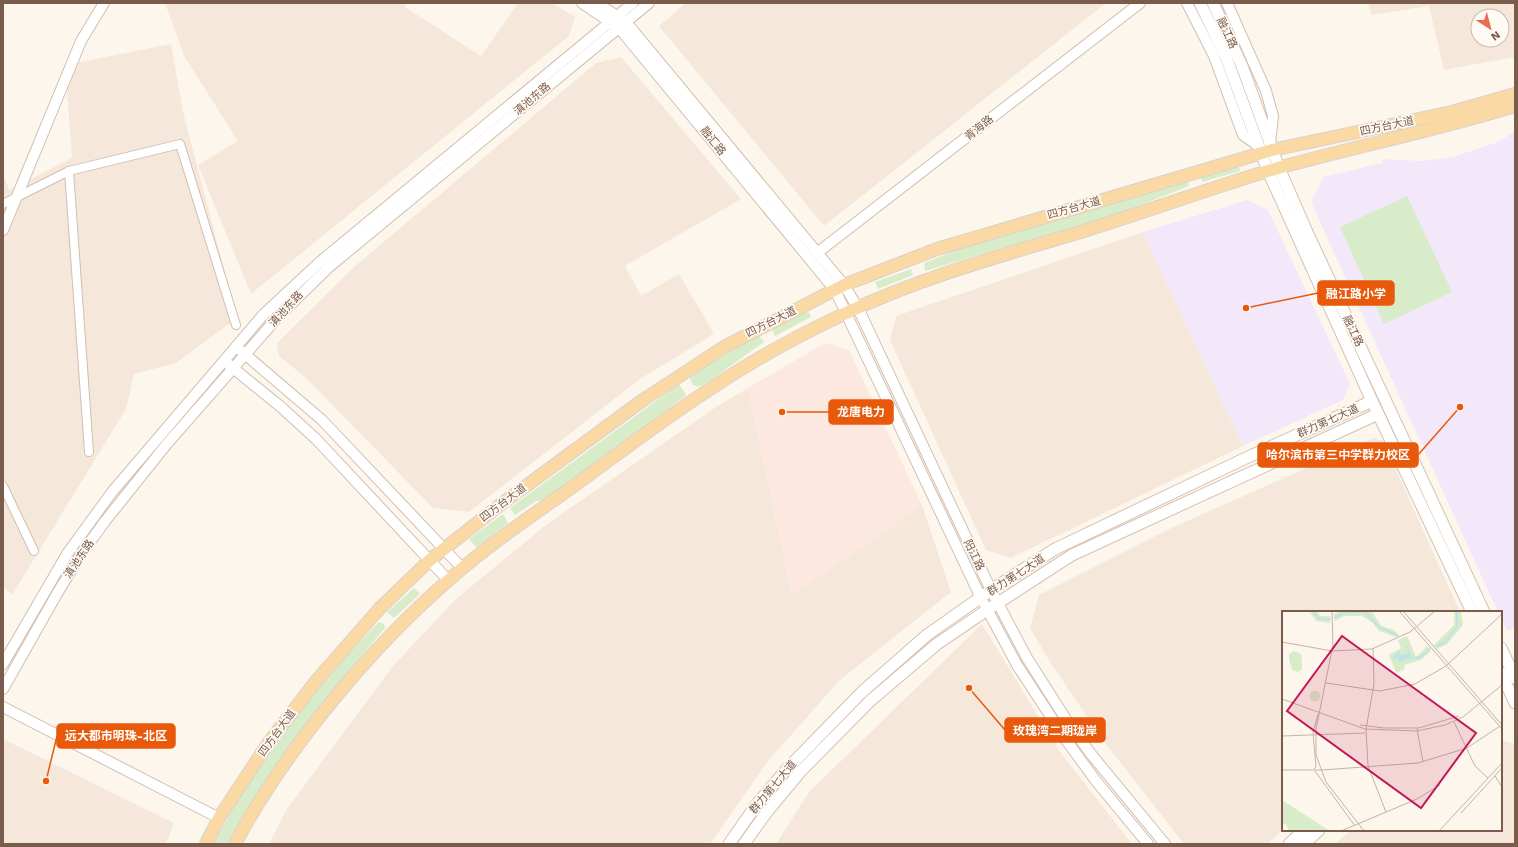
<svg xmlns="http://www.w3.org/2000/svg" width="1518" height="847" font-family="'Work Sans','Noto Sans SC',sans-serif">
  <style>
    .residential { fill: #f5e8da; fill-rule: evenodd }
    .commercial { fill: #fde8e0 }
    .education { fill: #f3e8fa }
    .green { fill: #d8ecc9 }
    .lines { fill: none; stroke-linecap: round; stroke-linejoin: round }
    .minor-casing { stroke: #d1beb0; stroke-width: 10 }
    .tertiary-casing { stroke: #d1beb0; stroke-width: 12 }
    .secondary-casing { stroke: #d6c0b0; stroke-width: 13 }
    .primary-casing { stroke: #dad1cd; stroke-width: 14 }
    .minor { stroke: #fff; stroke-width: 8 }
    .tertiary { stroke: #fff; stroke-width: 10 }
    .secondary { stroke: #fff; stroke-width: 11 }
    .primary { stroke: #fbd9a5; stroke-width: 12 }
    .labels { text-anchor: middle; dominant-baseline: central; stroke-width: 3.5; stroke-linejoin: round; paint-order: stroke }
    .street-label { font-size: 11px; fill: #7a5c4d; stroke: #fffaf3 }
    .inset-river { fill: none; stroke: #bfe3e8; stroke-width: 2 }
    .inset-road { fill: none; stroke: #c5b3a7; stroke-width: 1 }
    .view { fill: #c2185b; fill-opacity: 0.15; stroke: #c2185b; stroke-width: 2 }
    .inset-edge { fill: none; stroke: #7a5c4d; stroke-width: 2 }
    .leader { fill: none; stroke: #e8590c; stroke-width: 1.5 }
    .callout-dot { fill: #e8590c; stroke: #fffaf3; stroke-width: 1.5 }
    .callout { fill: #e8590c; stroke: #e8590c; stroke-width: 1.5 }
    .callout-label { font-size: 12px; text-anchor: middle; font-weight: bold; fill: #fff }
  </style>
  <rect width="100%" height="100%" fill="#fdf6ec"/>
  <g class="residential">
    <polygon points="165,3 407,3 405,7 481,56 518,3 552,3 575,17 569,36 251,294 198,165 238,141 184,56"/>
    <polygon points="686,3 1106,3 824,226 659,26"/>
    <path d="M1368,3H1515V57L1444,70L1429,6L1371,15ZM1478,16H1502V40H1478Z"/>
    <polygon points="171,44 183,112 237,318 176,363 134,374 126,409 12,595 3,586 3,174 9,190 72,158 65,65"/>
    <polygon points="621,57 741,199 625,266 641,296 679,274 714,334 640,379 469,512 433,508 306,378 279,356 277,343 354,267 596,63"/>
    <polygon points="1143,232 1243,446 1011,558 986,550 890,340 896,316"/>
    <polygon points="748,388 792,595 922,505 951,592 840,680 768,761 710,844 269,844 287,809 393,666 456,599 546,525 716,407"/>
    <polygon points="1374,438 1383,441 1460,612 1283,612 1283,830 1267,844 1184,844 1105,743 1050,662 1030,628 1039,595 1167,530"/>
    <polygon points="982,624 1060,752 1132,844 776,844 809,792"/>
    <polygon points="3,739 174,823 166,844 3,844"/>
    <polygon points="1501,740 1515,744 1515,844 1335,844 1351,830 1501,830"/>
  </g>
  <polygon class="commercial" points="825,343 849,350 922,505 792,595 748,388"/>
  <g class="education">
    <polygon points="1515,131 1515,627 1507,631 1501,618 1501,612 1498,612 1311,202 1324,177 1382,163 1383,159 1422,161 1453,157 1498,142"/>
    <polygon points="1247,200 1268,210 1350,384 1343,400 1243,446 1143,232"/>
  </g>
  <g class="green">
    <polygon points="1238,165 1240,171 1202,182 1201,175"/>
    <polygon points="1188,181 1189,186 1123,212 925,271 924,263 972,244"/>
    <polygon points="1407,196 1452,292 1384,324 1340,227"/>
    <polygon points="911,269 913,275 878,289 875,282"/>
    <polygon points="808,311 811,317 775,336 772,329"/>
    <polygon points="759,336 764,342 705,384 698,387 692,384 690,378 694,372"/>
    <polygon points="679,384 686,395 672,406 543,500 536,501 515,515 510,508"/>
    <polygon points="503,514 508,523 477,548 469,539"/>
    <polygon points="414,588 420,594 394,618 387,612"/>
    <path d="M379,622L384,624L385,628C327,697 272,764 229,844H213C259,760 312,690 379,622Z"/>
  </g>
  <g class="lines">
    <defs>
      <g id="minor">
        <polyline points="69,171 89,452"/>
        <polyline points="3,204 69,171 180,144 236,325"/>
        <polyline points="3,486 34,551"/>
      </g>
      <g id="tertiary">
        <polyline points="582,3 619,28 835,290 981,598 1017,665 1066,740 1096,781 1148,844"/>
        <polyline points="597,3 626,22 844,285 858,308 991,590 1027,658 1069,724 1091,754 1165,844"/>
        <polyline points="1187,3 1214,56 1243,135 1260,147"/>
        <polyline points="1227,3 1266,91 1273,116 1270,144"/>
        <polyline points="3,230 81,41 104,3"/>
        <polyline points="817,253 1140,3"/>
        <polyline points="240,350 322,420 462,568"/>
        <polyline points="228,364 281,407 316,439 448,580"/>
        <polyline points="3,664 67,554 112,492 263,315 321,261 633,3"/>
        <polyline points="3,689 58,592 82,553 106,520 166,445 278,317 329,267 649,3"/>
        <polyline points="3,707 219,818"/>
      </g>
      <g id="secondary">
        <polyline points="1200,3 1226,57 1268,171 1292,224 1372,401 1472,612"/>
        <polyline points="1213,3 1242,66 1279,168 1307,232 1484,612"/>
        <polyline points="1501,648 1515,678"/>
        <polyline points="1501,673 1515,703"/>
        <polyline points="729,844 757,804 786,770 862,692 927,635 991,590 1055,549 1246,458 1372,401"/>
        <polyline points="744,844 766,813 800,772 870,701 937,644 987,610 1072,555 1378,414"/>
        <polyline points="1289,844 1304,830"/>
        <polyline points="1304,844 1319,830"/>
      </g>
      <g id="primary">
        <polyline points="206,844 219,818 269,742 317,680 380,608 430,560 500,505 643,400 724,347 844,285 937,249 1272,150 1452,112 1515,94"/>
        <path d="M235,844C285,750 370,648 451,578C485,548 524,521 561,495C609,461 655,425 704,393C748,363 795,337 844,314C917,279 996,257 1074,234C1143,213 1210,188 1278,168C1357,146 1437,130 1515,106"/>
      </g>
    </defs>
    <use href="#minor" class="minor-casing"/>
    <use href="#tertiary" class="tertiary-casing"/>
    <use href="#secondary" class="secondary-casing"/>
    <use href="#primary" class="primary-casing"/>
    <use href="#minor" class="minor"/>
    <use href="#tertiary" class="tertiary"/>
    <use href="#secondary" class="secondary"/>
    <use href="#primary" class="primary"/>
  </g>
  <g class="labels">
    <g class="street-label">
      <text transform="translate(1227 33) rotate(65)">融江路</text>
      <text transform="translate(532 99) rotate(-40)">滇池东路</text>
      <text transform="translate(1387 126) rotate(-12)">四方台大道</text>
      <text transform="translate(979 128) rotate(-38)">青海路</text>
      <text transform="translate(713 141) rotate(51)">融汇路</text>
      <text transform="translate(1074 208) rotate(-16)">四方台大道</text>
      <text transform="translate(286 309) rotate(-47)">滇池东路</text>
      <text transform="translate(771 322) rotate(-27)">四方台大道</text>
      <text transform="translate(1353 331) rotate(65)">融江路</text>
      <text transform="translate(1328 421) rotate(-24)">群力第七大道</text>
      <text transform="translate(503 503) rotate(-37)">四方台大道</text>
      <text transform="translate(974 555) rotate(64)">阳江路</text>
      <text transform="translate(79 559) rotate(-56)">滇池东路</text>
      <text transform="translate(1016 575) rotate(-33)">群力第七大道</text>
      <text transform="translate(277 733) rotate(-54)">四方台大道</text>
      <text transform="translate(773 787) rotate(-50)">群力第七大道</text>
    </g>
  </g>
  <g transform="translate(1282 611)">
    <rect width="220" height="220" fill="#fdf6ec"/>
    <path d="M27,0H34L38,5H48V12L34,10ZM58,0H90L99,15L112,19L117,24L114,26L97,20L90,11L80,5H62L53,10L52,3ZM172,0H179L181,14L165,33L155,38L152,34L172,14ZM125,25L134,46L145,35L149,40L139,49L122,54L123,58L114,62L107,44L119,37L116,29ZM12,40L19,43L20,53V58L16,61L10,59L7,48V43ZM27.5 85a5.5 5.5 0 1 1 11 0a5.5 5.5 0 1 1-11 0ZM0,189L48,220H7L4,213L0,214Z" fill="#d8ecc9"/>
    <path d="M125,34L130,47L117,51L116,48H112L111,45L117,40L119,44L126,43Z" fill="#bfe3e8"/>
    <path class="inset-river" d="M31,0L37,8H49M52,7L64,1H83L96,15L116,25M155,35L164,31L175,15V0M129,47L139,46L148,37"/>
    <path class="inset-road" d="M50,0L51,34L34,118V144L44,171L82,220M117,0L220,118M121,0L220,114M0,31L50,40L90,38L128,21L153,0M91,37L92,73L84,118L86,155L104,201M44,72L98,80L133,73L164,55L220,3M0,88L83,118L135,120L163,114L181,106L220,74M172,111L193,155L206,167M78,114L102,117H137L177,105M135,118L141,151M0,125L83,122M32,158L34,156L31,122L36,103M0,159H40L136,152L185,137L218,115M33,160L73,215M213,165L220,176M179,202L220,157M59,220L135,188L158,174M157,220L220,152"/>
    <path class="view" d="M60,25L194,122L139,197L5,100Z"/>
    <rect width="220" height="220" class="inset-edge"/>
  </g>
  <path class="leader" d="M1246 308L1318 293M782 412L829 412M1460 407L1418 455M969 688L1005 730M46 781L57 736"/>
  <g class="callout-dot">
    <circle cx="1246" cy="308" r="4"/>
    <circle cx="782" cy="412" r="4"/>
    <circle cx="1460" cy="407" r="4"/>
    <circle cx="969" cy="688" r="4"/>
    <circle cx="46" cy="781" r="4"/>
  </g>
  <g class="callout">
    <rect x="1318" y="281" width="76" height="24" rx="4"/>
    <rect x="829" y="400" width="64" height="24" rx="4"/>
    <rect x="1258" y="443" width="160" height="24" rx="4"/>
    <rect x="1005" y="718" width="100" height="24" rx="4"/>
    <rect x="57" y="724" width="118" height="24" rx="4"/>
  </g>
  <g class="callout-label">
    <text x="1356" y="298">融江路小学</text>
    <text x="861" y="416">龙唐电力</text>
    <text x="1338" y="459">哈尔滨市第三中学群力校区</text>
    <text x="1055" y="735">玫瑰湾二期珑岸</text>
    <text x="116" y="740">远大都市明珠-北区</text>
  </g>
  <rect width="1518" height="847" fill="none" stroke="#7a5c4d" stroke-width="8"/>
  <g transform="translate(1490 28) rotate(144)"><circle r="19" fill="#fffaf3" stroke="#cabbb1"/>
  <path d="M0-3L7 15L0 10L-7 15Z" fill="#e76f51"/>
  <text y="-6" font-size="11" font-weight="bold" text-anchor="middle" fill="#7a5c4d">N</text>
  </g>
</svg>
